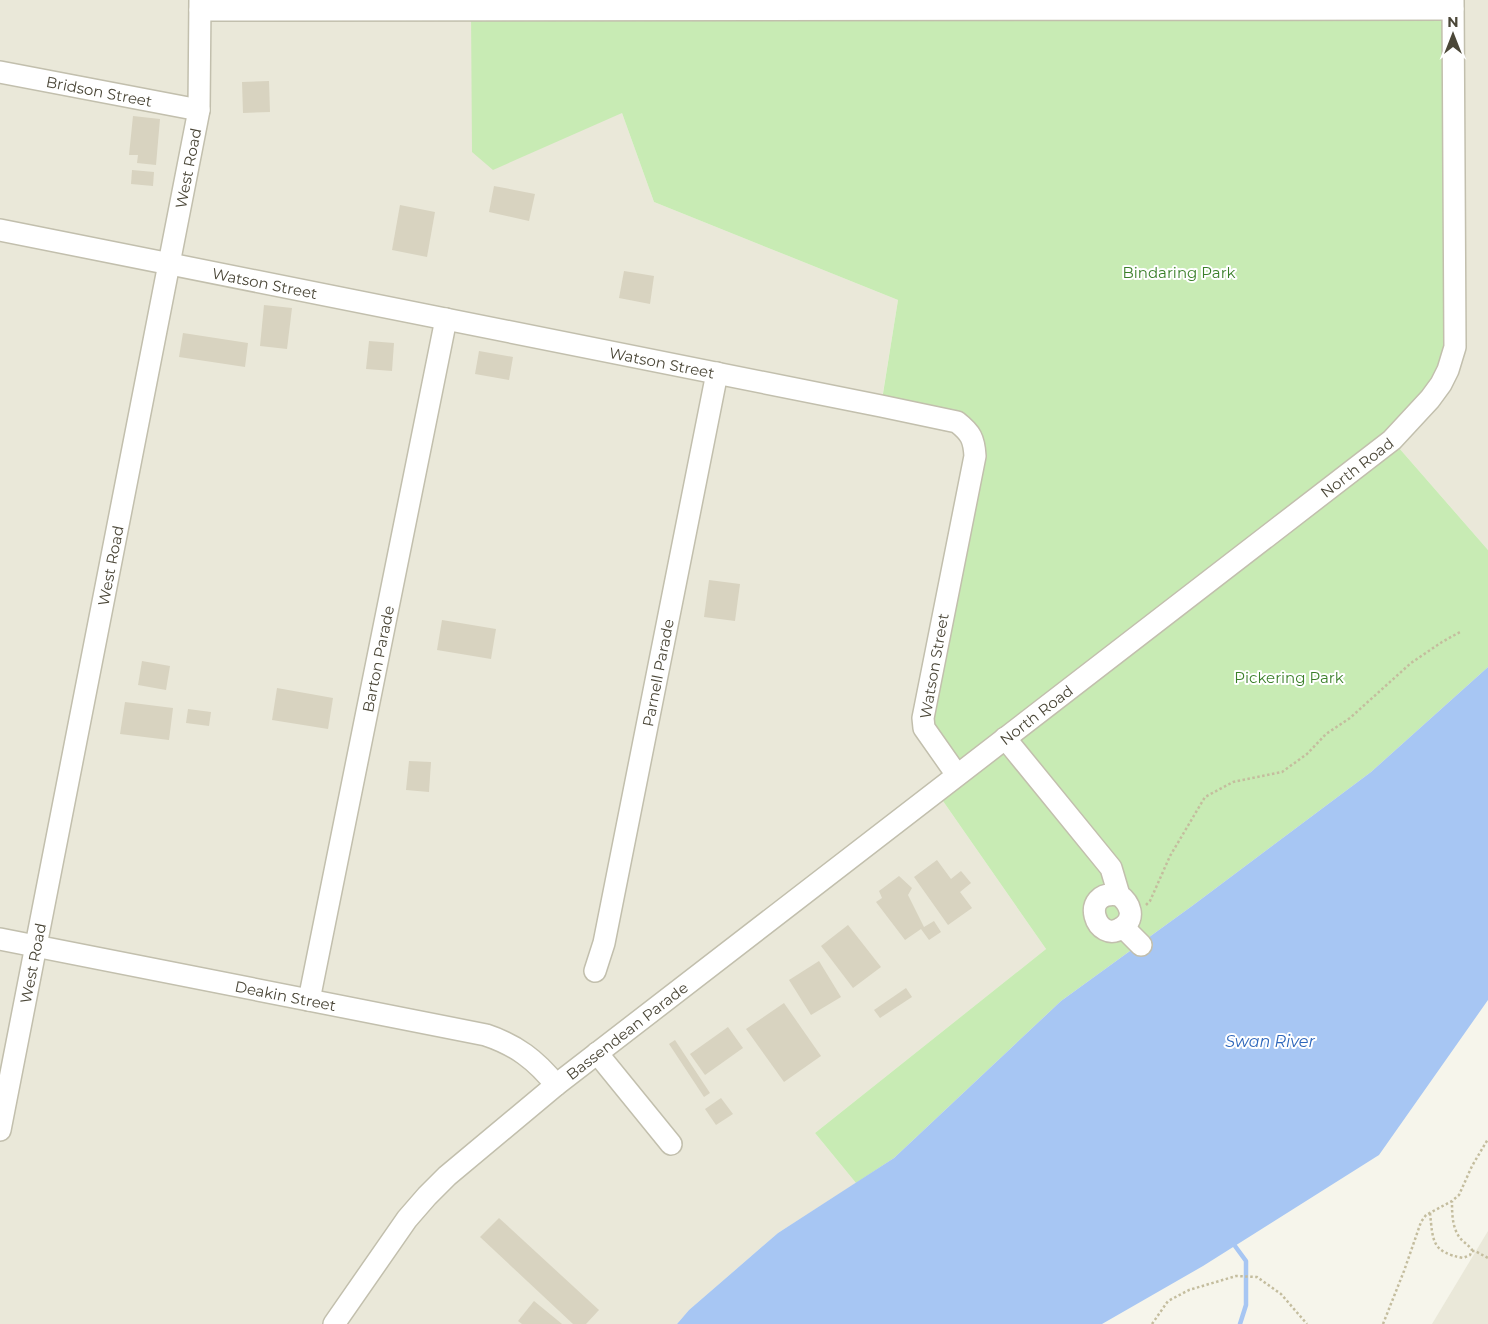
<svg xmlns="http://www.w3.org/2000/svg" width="1488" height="1324" font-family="Montserrat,sans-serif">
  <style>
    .residential { fill: #eae8d9 }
    .green { fill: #c8ebb4 }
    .water { fill: #a7c6f3 }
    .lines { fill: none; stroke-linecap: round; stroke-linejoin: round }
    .stream { stroke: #a7c6f3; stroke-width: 4.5 }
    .building { fill: #d8d3c0 }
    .minor-casing { stroke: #c2bfad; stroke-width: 24 }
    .path { stroke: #c4bd9e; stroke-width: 2.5; stroke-dasharray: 2.5 2.5; stroke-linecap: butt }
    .minor { stroke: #fff; stroke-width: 21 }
    .labels { text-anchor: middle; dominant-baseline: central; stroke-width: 4; stroke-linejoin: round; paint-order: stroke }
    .street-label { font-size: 15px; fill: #4b4738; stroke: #fff }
    .park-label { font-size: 15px; fill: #3a7f29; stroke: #fff }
    .water-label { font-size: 16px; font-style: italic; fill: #2d66bb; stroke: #fff }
  </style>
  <rect width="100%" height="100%" fill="#f6f5eb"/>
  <g class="residential">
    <polygon points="0,0 455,0 622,113 654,202 898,300 881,405 966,429 957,775 936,791 1046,949 815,1133 856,1183 778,1233 689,1310 677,1324 0,1324"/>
    <polygon points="609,0 1488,0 1488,550 1392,440"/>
    <polygon points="1488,1231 1488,1324 1432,1324"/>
  </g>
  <polygon class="green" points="1453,9 1455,347 1392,440 1488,550 1488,667 1371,772 1192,906 1061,1001 894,1158 856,1183 815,1133 1046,949 936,791 957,775 924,728 975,456 966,429 881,406 898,300 654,202 622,113 493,170 472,152 471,10"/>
  <polygon class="water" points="1488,667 1488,1000 1379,1155 1203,1266 1102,1324 677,1324 689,1310 778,1233 894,1158 1061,1001 1192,906 1371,772"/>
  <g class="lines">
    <polyline class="stream" points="1235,1246 1246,1261 1246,1305 1240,1324"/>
  </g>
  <g class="building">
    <polygon points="269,81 270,112 243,113 242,82"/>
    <polygon points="133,116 160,119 156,165 137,163 138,155 129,155"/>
    <polygon points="132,170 154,172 153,186 131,184"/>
    <polygon points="494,186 535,194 529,221 489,212"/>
    <polygon points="400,205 435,212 427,257 392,250"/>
    <polygon points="624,271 654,276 650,304 619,298"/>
    <polygon points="264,305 292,308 287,349 260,346"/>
    <polygon points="183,333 248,343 245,367 179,357"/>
    <polygon points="369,341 394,343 392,371 366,369"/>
    <polygon points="479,351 513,357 509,380 475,374"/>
    <polygon points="709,580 740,584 735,621 704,617"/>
    <polygon points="442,620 496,629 491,659 437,650"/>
    <polygon points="142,661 170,666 166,690 138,685"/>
    <polygon points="277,688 333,698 328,729 272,720"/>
    <polygon points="125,702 173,708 169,740 120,734"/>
    <polygon points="188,709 211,712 209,726 186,723"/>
    <polygon points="409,761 431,762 429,792 406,790"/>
    <polygon points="937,860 951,879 961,871 971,883 960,892 972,908 948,925 914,877"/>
    <polygon points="899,876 912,888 908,895 924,927 934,921 941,932 929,940 921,929 905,940 876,902 882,898 879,891"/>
    <polygon points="848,925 881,967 853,988 821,946"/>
    <polygon points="819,961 841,997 811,1015 789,980"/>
    <polygon points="906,988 912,997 880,1018 874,1010"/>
    <polygon points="784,1003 821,1056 784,1082 746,1029"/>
    <polygon points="728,1027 743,1048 705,1075 690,1054"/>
    <polygon points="675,1040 710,1093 704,1097 669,1044"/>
    <polygon points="721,1098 733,1114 716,1125 705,1109"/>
    <polygon points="499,1218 599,1310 586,1324 573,1324 480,1237"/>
    <polygon points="534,1301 562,1324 522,1324 518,1321"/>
  </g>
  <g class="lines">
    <defs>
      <g id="minor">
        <polyline points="200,10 1453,9"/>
        <path id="s1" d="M0,72L199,110"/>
        <path id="s2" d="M0,230L881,406L957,422C971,433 974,439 975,456L923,718L924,728L957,775"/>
        <path d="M1005,738L1111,868L1119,895C1130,903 1136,918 1123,927C1096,947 1077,889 1119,895"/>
        <polyline points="1123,927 1141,945"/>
        <path id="s3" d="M0,939L486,1035C516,1045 536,1060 556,1085"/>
        <path id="s4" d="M595,971L604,943L717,373"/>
        <path id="s5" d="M309,1000L446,319"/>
        <polyline points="597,1053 671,1144"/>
        <path id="s6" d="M0,1130L199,110L200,0"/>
        <path id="s7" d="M334,1324L407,1219L427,1196L447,1176L556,1085L1392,440L1430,399L1441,384L1448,370L1455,347L1453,0"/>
      </g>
    </defs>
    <use href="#minor" class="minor-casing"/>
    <g class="path">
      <polyline points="1146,905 1150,901 1170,856 1205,797 1233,782 1282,772 1307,754 1326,734 1350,718 1411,663 1442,642 1460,632"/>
      <path d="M1430,1213C1433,1242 1432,1252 1463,1258L1470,1255L1472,1250C1468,1244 1461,1241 1458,1235C1452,1225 1452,1212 1452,1201"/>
      <polyline points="1472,1251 1475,1251 1488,1258"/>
      <polyline points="1152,1324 1168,1301 1189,1290 1236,1276 1257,1277 1281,1294 1307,1324"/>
      <polyline points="1383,1324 1404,1271 1421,1222 1426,1215 1452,1201 1459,1195 1472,1166 1488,1139"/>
    </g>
    <use href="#minor" class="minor"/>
  </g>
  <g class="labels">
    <g class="street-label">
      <text stroke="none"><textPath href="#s1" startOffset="101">Bridson Street</textPath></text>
      <text stroke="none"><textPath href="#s6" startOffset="980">West Road</textPath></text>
      <text stroke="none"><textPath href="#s2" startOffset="270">Watson Street</textPath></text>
      <text stroke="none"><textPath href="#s2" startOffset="675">Watson Street</textPath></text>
      <text stroke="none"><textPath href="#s7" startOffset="1340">North Road</textPath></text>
      <text stroke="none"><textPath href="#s6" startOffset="575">West Road</textPath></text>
      <text stroke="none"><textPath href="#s5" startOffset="348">Barton Parade</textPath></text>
      <text transform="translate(934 666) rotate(-80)">Watson Street</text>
      <text stroke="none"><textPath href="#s4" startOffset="305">Parnell Parade</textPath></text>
      <text stroke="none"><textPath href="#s7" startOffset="935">North Road</textPath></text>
      <text stroke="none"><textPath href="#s6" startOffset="170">West Road</textPath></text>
      <text stroke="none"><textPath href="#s3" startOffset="291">Deakin Street</textPath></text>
      <text stroke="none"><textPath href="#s7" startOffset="418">Bassendean Parade</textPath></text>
    </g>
    <g class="park-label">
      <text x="1179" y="272">Bindaring Park</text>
      <text x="1289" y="677">Pickering Park</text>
    </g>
    <g class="water-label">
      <text x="1270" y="1041">Swan River</text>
    </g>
  </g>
  <g transform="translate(1453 35)" stroke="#ffffff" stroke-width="4" paint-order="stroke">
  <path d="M0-4L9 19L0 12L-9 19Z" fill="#4b4738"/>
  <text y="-8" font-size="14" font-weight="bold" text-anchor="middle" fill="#4b4738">N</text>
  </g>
</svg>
